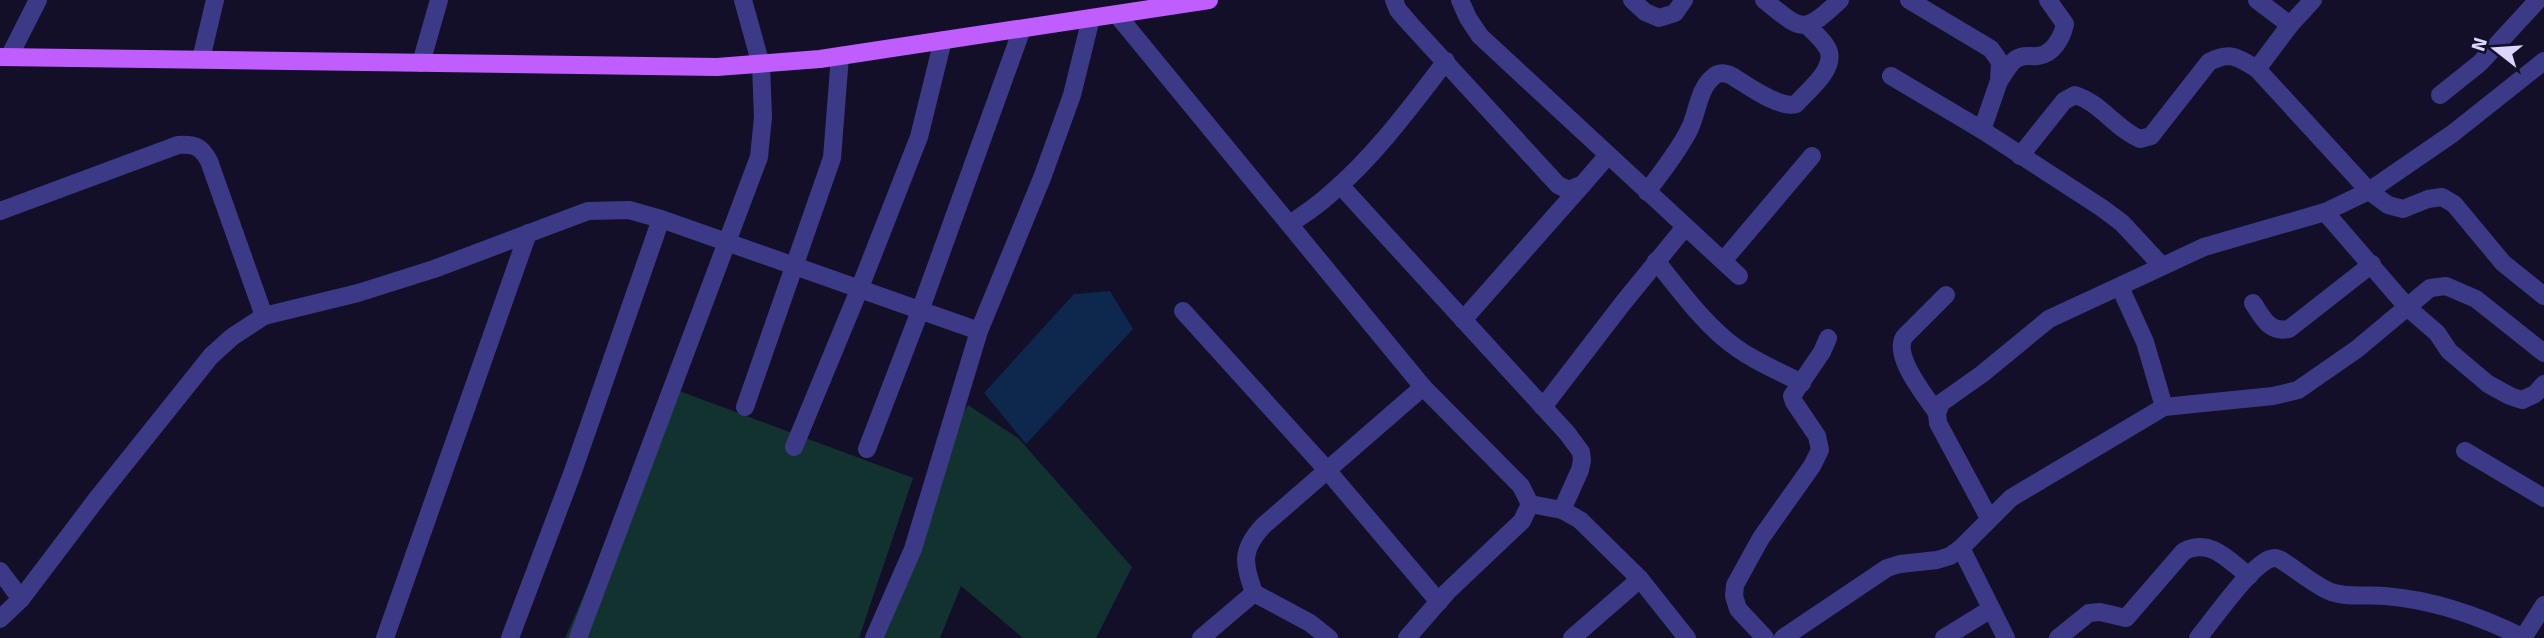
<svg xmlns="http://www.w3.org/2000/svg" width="2544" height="638" font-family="Signika,sans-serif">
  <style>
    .green { fill: #123230 }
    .water { fill: #0e274d }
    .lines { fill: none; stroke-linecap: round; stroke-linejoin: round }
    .minor { stroke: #3c3a87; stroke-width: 18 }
    .major { stroke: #c05dff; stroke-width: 18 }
  </style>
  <rect width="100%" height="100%" fill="#130f28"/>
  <g class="green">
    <polygon points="674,389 913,478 859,638 565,638"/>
    <polygon points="968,405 1019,439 1132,567 1096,638 1023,638 961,586 940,638 879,638 944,446"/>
  </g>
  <polygon class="water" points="1110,291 1133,329 1026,444 984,393 1074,294"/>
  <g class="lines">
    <g class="minor">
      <polyline points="1394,0 1398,10 1411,25 1558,185 1569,190 1583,184 1608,155"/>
      <polyline points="1460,0 1468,18 1480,36 1739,276"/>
      <polyline points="1632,0 1645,12 1659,18 1675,13 1684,0"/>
      <path d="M1764,0C1802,30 1802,36 1840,0"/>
      <polyline points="1909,0 1991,49 2000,62 1999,81 1982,130"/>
      <polyline points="2257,0 2290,25"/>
      <polyline points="1118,16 1423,387 1521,486 1530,504 1522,521 1447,592 1407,638"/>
      <polyline points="9,57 38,0"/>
      <polyline points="201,59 215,0"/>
      <polyline points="421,63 439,0"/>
      <polyline points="2257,69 2290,25 2313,0"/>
      <polyline points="1891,76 1982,130 2102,208 2122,223 2162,266"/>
      <path d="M1999,81C2004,74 2009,64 2016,59C2024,54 2029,57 2038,56C2053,54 2062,38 2065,24L2048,0"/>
      <polyline points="2440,95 2480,63 2538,0"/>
      <path d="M2020,156L2064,101L2075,95C2101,103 2116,129 2140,139L2151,136L2209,62C2230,51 2238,57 2257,69L2369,191L2388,205L2403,209L2428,199L2442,197L2454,204L2503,263L2544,296"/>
      <polyline points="1340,185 1567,433 1581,452 1582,460 1580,470 1562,510"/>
      <path d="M1647,192C1662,171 1679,151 1690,128C1697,113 1699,89 1712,78C1718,72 1724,72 1732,76C1747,85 1779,109 1796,104C1807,91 1834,71 1829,52C1826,42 1814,33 1807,25"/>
      <path d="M0,211L178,145C194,144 201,146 209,161L264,316"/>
      <polyline points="2325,212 2408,308 2437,333 2449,351 2488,384 2510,396 2522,400 2535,394 2544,384"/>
      <path d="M1290,224C1303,215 1317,206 1329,195C1374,157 1410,108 1446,61"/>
      <path d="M1656,261C1678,288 1699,317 1725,339C1747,358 1776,370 1802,383"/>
      <polyline points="1723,261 1812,156"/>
      <polyline points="2120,287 2145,342 2164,407"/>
      <path d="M2253,303C2263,318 2269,333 2289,329L2372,264"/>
      <polyline points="1183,311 1327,470 1439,602"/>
      <polyline points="1463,320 1583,184"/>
      <polyline points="745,407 832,158 840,56"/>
      <polyline points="1543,407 1623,303 1685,227"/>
      <path d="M1937,413C1925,395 1893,357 1904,337L1946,295"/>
      <polyline points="794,447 859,290 919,137 943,40"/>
      <polyline points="867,449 920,311 1022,29"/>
      <polyline points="2465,451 2544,498"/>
      <polyline points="1530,504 1562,510 1580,520 1640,579 1687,638"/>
      <polyline points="1989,518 1938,423 1937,413 1941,403 1982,374 2049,319 2204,247 2325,212 2369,191 2452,134 2544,61"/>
      <polyline points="1961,548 2006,638"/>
      <polyline points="0,571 21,599"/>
      <path d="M1254,593C1244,563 1240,551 1263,526L1423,387"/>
      <polyline points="0,619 21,599 99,496 211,356 232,337 264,316 358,293 434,269 588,211 629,210 661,219 979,331"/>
      <polyline points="385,638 528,233"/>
      <polyline points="510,638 572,474 661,219"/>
      <polyline points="578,638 759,157 763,117 761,65 743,0"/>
      <polyline points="874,638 913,549 979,331 1042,178 1072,95 1091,18"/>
      <polyline points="1201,638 1254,593 1310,623 1329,638"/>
      <polyline points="1572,638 1640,579"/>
      <polyline points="1765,638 1738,609 1734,596 1735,585 1761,538 1812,466 1820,450 1817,436 1794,402 1792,396 1822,352 1828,338"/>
      <polyline points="1783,638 1887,568 1900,564 1937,560 1950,556 1961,548 2011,498 2164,407 2273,396 2298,390 2357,349 2430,288 2446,286 2476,299 2544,353"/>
      <polyline points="1944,638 1991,609"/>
      <path d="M2058,638L2089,613L2100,612L2126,618L2184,551C2211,538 2228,560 2249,576"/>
      <path d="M2198,638C2213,620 2250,566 2270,559C2275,557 2276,558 2281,560C2297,570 2314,585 2331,592C2349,598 2367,594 2385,596C2434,600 2480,616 2524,638"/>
      <polyline points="2523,638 2544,605"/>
    </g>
    <polyline class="major" points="0,57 717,67 820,59 1209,0"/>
  </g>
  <g transform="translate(2495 49) rotate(287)" stroke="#130f28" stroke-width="5" paint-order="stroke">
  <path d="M0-5L12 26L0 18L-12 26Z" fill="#dad6ff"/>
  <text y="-10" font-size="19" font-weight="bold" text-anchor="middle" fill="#dad6ff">N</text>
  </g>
</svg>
